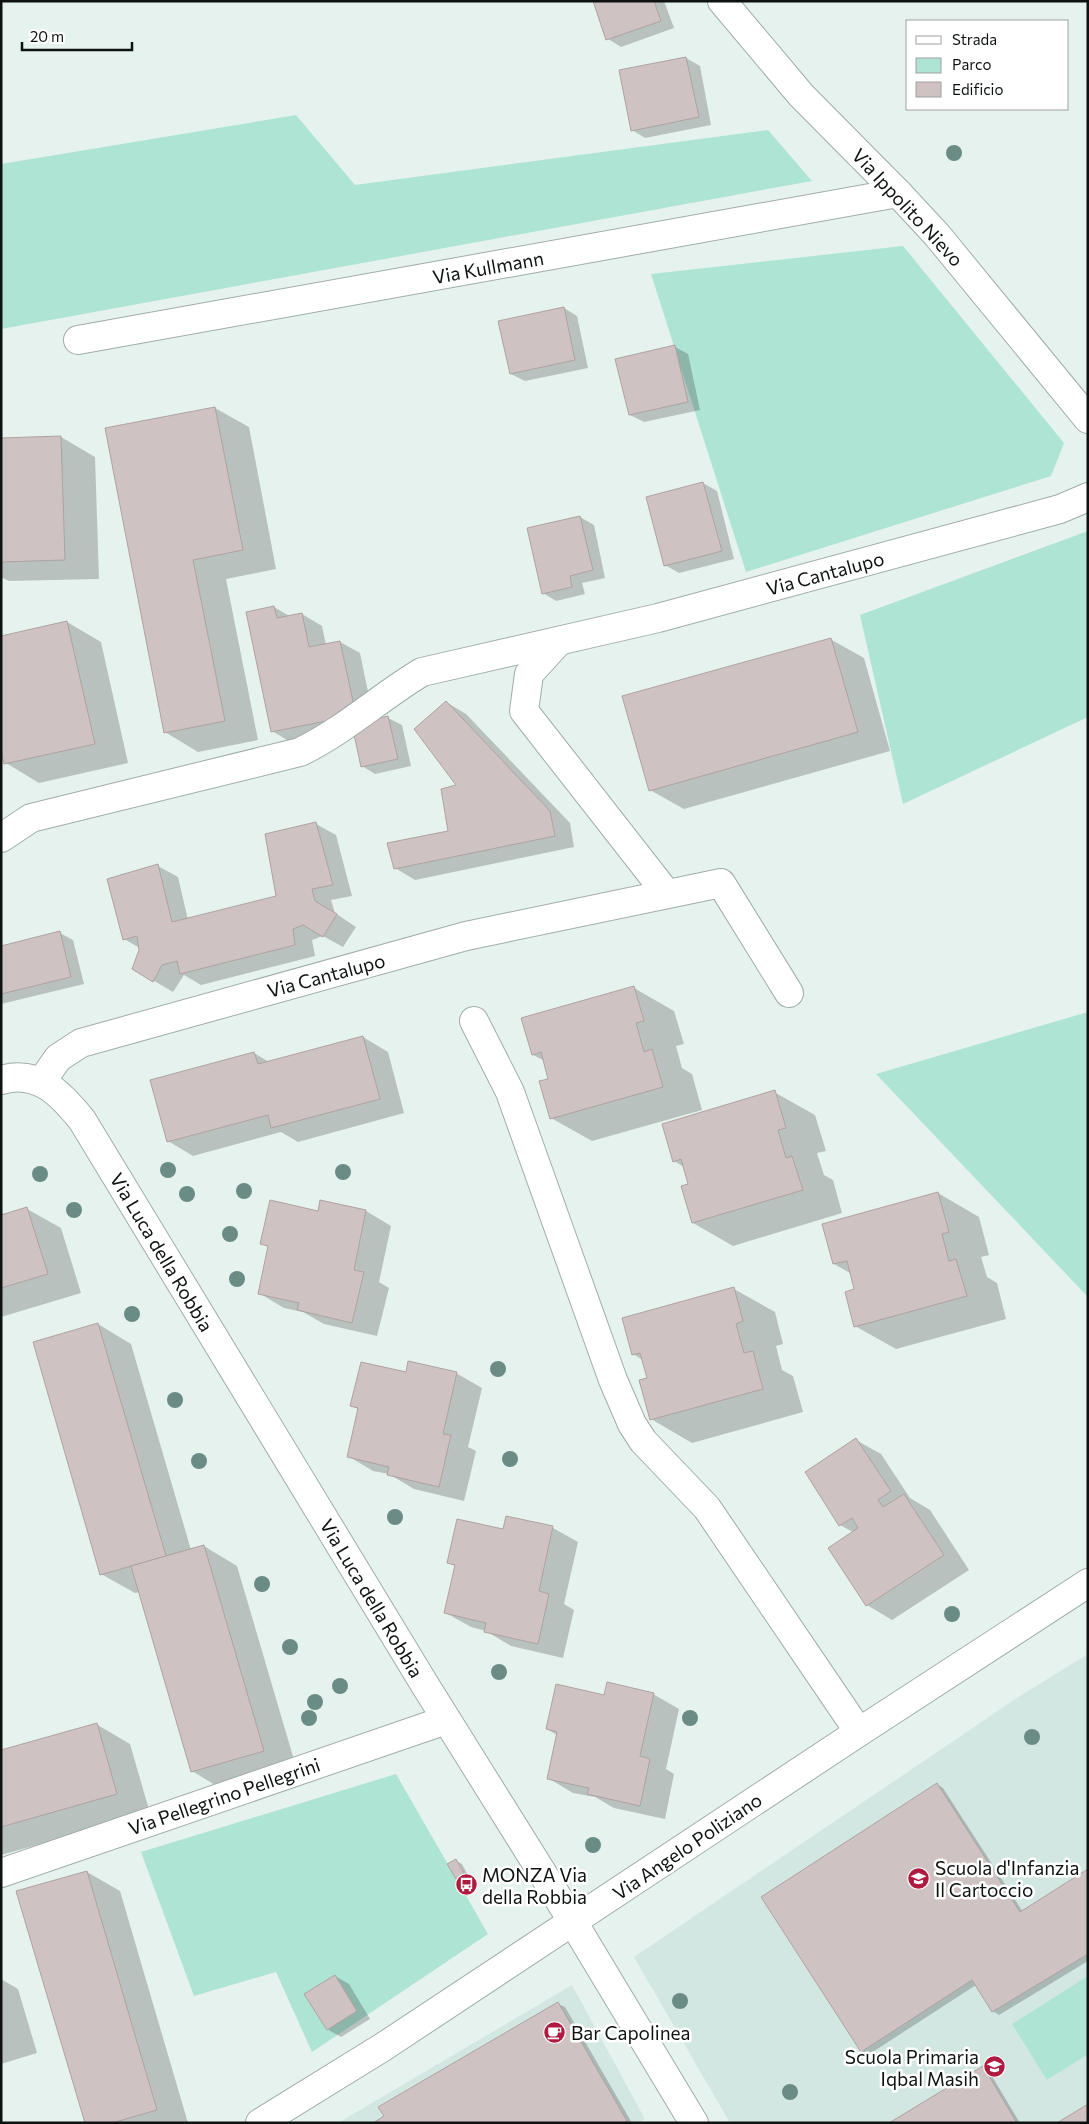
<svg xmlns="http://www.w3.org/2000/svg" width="1089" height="2124" font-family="Commissioner,sans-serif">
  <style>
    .built { fill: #d2e7e1 }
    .green { fill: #aee4d4 }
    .shadow { fill: #0003 }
    .building { fill: #cfc2c2; stroke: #aea2a2 }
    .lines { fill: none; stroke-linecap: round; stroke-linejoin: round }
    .minor-casing { stroke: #a1ada9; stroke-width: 30 }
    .minor { stroke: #fff; stroke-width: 28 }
    .tree { fill: #6a8c85 }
    .labels { text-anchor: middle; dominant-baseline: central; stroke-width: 5; stroke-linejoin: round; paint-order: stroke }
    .street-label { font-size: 19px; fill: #0e1311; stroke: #fff }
    .poi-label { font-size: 19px; fill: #0e1311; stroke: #fff; text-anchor: start }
  </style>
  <rect width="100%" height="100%" fill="#e6f2ee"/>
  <g class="built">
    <polygon points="1088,1654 1088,2123 730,2123 634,1957 1020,1696"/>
    <polygon points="572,1985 645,2119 638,2123 338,2123"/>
  </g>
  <g class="green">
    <polygon points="296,115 355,185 768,130 812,181 1,329 1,164"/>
    <polygon points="903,246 1064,443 1051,476 746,572 651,274"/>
    <polygon points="1088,531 1088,717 903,804 860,615"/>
    <polygon points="1088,1012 1088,1297 876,1074"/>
    <polygon points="396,1774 488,1934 312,2052 276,1972 194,1996 141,1852"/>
    <polygon points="1088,1976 1088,2054 1047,2080 1012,2024"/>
  </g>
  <g class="shadow">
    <polygon points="594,1 664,1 674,28 621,47 608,39"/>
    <polygon points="686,58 700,66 711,125 645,138 632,130"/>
    <polygon points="564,308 577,316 588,368 525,381 511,374"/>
    <polygon points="675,347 688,354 700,410 644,422 630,415"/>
    <polygon points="215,408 249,427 276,569 226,579 258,740 198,752 165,732"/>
    <polygon points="61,437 95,457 99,579 9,581 1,577 1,439"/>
    <polygon points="703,483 717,491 734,559 679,573 665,565"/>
    <polygon points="580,517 594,525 605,578 582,583 585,594 556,601 543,593"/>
    <polygon points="274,607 291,617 302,614 322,626 326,645 340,642 360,653 374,721 388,718 402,725 411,766 375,774 362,766 354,730 292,743 272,731"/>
    <polygon points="67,622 101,642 128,763 39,783 6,763"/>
    <polygon points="830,639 864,658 890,751 684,809 650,790"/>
    <polygon points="446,702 466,714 570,823 574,847 415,880 395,868 450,832 458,786"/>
    <polygon points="316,824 336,835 352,896 331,900 335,913 356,927 343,947 323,936 312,940 315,956 201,985 184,975 173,992 134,969 140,948 124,939 158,866 178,877 188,920 278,897"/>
    <polygon points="60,933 73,940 84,984 1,1004 1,947"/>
    <polygon points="634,988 674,1011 684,1044 676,1046 682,1068 692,1074 702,1110 592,1141 551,1118 550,1080 545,1061 533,1055 523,1019"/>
    <polygon points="363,1037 388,1052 404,1113 298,1142 281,1132 193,1156 168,1141 254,1053 269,1062"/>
    <polygon points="774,1092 815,1115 826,1151 817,1153 824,1175 833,1180 842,1213 733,1246 693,1223 690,1185 684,1167 674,1161"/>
    <polygon points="938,1193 979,1217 989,1255 981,1257 987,1277 997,1283 1006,1319 896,1349 855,1326 856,1290 850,1273 834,1264"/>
    <polygon points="321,1201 366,1211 391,1226 379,1282 389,1288 377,1336 324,1324 303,1312 284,1308 259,1293 269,1248 262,1243 319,1213"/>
    <polygon points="27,1209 61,1228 81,1293 1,1317 1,1217"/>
    <polygon points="734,1289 775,1312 783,1344 776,1346 782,1370 793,1376 803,1412 692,1443 651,1419 648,1379 643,1360 633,1354"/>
    <polygon points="98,1324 131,1344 191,1550 204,1546 237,1566 297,1770 225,1791 192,1771 140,1592 135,1593 101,1574"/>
    <polygon points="456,1373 482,1388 468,1447 476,1451 464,1501 414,1489 389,1474 373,1471 348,1456 359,1410 352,1405 407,1374"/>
    <polygon points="856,1440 881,1454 910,1498 930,1510 969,1570 892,1620 867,1605 853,1532 840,1525"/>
    <polygon points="553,1528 578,1542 564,1604 574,1610 563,1658 511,1646 486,1631 471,1627 446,1613 456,1567 448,1562 504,1531"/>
    <polygon points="653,1694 679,1709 666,1769 674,1774 665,1819 614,1808 595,1797 573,1793 548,1778 557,1735 547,1729 605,1696"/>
    <polygon points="96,1724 130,1744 150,1813 1,1855 1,1751"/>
    <polygon points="937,1784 943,1788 1023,1912 1088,1870 1088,1961 999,2015 993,2011 976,1985 868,2055 862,2051"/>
    <polygon points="456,1861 462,1864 470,1879 463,1882 457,1878"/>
    <polygon points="87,1872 120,1891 188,2123 86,2123"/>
    <polygon points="335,1976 349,1984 370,2019 341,2037 327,2029"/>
    <polygon points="1,1979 18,1989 37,2053 1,2064"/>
    <polygon points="558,2004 565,2007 632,2123 375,2123"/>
    <polygon points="983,2067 989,2071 1020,2123 891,2123"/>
  </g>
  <g class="building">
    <polygon points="593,1 654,1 661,21 606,40"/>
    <polygon points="686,57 699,117 631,131 619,70"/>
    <polygon points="564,307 575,360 510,374 498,321"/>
    <polygon points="675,345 688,402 629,415 615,359"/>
    <polygon points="215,407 243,550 193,560 225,721 164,733 105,428"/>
    <polygon points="61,436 65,560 1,562 1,438"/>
    <polygon points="703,482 722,551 664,566 646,497"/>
    <polygon points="580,516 593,570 570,576 572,587 542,594 527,528"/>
    <polygon points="274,606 277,618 302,613 309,647 340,641 356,715 271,732 246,612"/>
    <polygon points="67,621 95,744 4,764 1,750 1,636"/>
    <polygon points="831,638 858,732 649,791 622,696"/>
    <polygon points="446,701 550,811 555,836 394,869 387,843 448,831 441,789 456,785 414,729"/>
    <polygon points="388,716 398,759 361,767 352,725"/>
    <polygon points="316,822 333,885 312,889 315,901 337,914 323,937 303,925 293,929 295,945 180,974 177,961 162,965 153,982 132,969 139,950 137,936 123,940 107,879 158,864 172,922 276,896 265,834"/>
    <polygon points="60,931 71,977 1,994 1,946"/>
    <polygon points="634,986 644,1021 636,1023 644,1052 652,1049 663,1087 550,1119 539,1081 548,1079 541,1052 532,1055 521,1018"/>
    <polygon points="363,1036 380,1099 271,1128 268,1115 167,1142 150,1080 254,1052 258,1064"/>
    <polygon points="775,1090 786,1128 778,1130 786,1158 792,1156 803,1190 692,1223 681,1186 688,1184 681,1159 673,1162 662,1124"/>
    <polygon points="938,1192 949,1232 942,1234 949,1261 956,1259 967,1296 854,1327 845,1292 854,1289 847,1261 833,1264 822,1224"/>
    <polygon points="270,1200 318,1211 320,1200 366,1210 354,1270 364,1272 352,1323 297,1310 299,1303 258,1294 268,1246 260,1244"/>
    <polygon points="27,1207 48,1274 1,1288 1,1215"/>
    <polygon points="734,1287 743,1321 736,1324 744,1353 753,1351 763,1389 650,1420 639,1380 647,1378 640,1353 632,1355 622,1318"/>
    <polygon points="98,1323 166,1556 100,1575 33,1342"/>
    <polygon points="408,1361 457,1372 443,1434 451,1435 439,1487 387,1475 389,1467 347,1457 358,1408 350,1406 361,1362 406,1372"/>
    <polygon points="856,1438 891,1491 878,1500 883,1507 904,1494 944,1555 866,1606 828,1548 858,1528 852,1518 839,1526 805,1472"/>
    <polygon points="506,1516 553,1526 539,1591 549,1594 538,1644 484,1632 486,1623 444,1613 455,1565 447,1563 457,1519 503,1529"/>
    <polygon points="204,1545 264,1751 191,1772 131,1566"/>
    <polygon points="607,1682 654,1693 640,1756 650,1759 640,1806 587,1794 589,1788 547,1779 557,1732 546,1729 556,1684 604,1695"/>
    <polygon points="97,1723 117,1794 1,1827 1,1750"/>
    <polygon points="937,1783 1020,1912 1088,1869 1088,1954 992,2012 972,1980 861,2052 761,1897"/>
    <polygon points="456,1859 465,1875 456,1879 447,1864"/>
    <polygon points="87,1871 157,2110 112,2123 85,2123 16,1891"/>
    <polygon points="335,1975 357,2011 327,2030 304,1994"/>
    <polygon points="558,2002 627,2121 623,2123 373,2123 384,2116 378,2107"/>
    <polygon points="983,2066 1017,2123 889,2123"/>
    <polygon points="1088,2104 1088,2123 1057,2123"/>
  </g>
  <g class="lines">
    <defs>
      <g id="minor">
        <polyline points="722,1 801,95 898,193 937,235 1088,419"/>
        <polyline points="78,340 898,193"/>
        <polyline points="559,641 529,674 524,711 667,894"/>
        <path d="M1,838L31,818L300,752C344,731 380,697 422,672L658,618L1060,509L1088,497"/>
        <polyline points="474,1021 510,1092 613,1380 632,1424 643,1441 707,1508 859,1732"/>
        <path d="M1,1080C38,1069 61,1094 82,1120L425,1685L573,1922L694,2123"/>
        <polyline points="42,1081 58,1058 81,1043 466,936 721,883 789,993"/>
        <polyline points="1,1873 446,1720"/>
        <polyline points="260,2123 383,2047 859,1732 1088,1583"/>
      </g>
    </defs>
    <use href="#minor" class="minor-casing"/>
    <use href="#minor" class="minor"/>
  </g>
  <g class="tree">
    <circle cx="954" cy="153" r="8"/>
    <circle cx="168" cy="1170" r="8"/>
    <circle cx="343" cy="1172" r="8"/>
    <circle cx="40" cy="1174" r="8"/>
    <circle cx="244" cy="1191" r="8"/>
    <circle cx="187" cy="1194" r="8"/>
    <circle cx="74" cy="1210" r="8"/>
    <circle cx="230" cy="1234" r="8"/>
    <circle cx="237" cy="1279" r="8"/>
    <circle cx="132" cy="1314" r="8"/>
    <circle cx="498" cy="1369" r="8"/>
    <circle cx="175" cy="1400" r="8"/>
    <circle cx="510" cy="1459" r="8"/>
    <circle cx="199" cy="1461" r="8"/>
    <circle cx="395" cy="1517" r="8"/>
    <circle cx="262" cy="1584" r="8"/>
    <circle cx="952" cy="1614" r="8"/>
    <circle cx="290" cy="1647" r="8"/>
    <circle cx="499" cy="1672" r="8"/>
    <circle cx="340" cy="1686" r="8"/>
    <circle cx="315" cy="1702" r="8"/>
    <circle cx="309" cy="1718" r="8"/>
    <circle cx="690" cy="1718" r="8"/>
    <circle cx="1032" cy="1737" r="8"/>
    <circle cx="593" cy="1845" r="8"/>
    <circle cx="680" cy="2001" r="8"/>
    <circle cx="790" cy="2092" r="8"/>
  </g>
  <defs>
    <symbol id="school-disc" viewBox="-11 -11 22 22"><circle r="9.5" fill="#af1b40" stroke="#fff"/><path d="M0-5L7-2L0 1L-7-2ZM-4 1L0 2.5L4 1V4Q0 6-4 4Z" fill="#fff"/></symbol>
    <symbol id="bus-disc" viewBox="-11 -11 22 22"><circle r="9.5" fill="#af1b40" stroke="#fff"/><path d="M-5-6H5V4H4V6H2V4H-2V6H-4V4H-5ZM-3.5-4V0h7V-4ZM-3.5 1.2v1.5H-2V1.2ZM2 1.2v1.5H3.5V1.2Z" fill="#fff"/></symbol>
    <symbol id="cafe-disc" viewBox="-11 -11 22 22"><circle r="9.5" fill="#af1b40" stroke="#fff"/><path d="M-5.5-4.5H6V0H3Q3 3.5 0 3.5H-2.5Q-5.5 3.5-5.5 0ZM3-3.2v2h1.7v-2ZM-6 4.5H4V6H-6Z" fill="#fff"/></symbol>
  </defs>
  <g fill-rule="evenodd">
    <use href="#school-disc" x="906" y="1866" width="25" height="25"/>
    <use href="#bus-disc" x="454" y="1872" width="25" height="25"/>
    <use href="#cafe-disc" x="542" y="2020" width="25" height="25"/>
    <use href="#school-disc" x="982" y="2054" width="25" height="25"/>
  </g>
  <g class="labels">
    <g class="street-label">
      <text transform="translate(908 207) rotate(47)">Via Ippolito Nievo</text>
      <text transform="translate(488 267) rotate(-10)">Via Kullmann</text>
      <text transform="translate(825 573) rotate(-15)">Via Cantalupo</text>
      <text transform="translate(326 975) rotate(-15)">Via Cantalupo</text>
      <text transform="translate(162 1252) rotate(59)">Via Luca della Robbia</text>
      <text transform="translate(372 1598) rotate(59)">Via Luca della Robbia</text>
      <text transform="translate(224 1796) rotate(-19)">Via Pellegrino Pellegrini</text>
      <text transform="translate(687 1846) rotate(-34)">Via Angelo Poliziano</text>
    </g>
    <g class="poi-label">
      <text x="935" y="1867">Scuola d'Infanzia<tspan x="935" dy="22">Il Cartoccio</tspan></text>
      <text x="482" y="1874">MONZA Via<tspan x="482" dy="22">della Robbia</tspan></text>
      <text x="571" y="2032">Bar Capolinea</text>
      <text x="979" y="2056" text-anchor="end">Scuola Primaria<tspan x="979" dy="22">Iqbal Masih</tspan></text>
    </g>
  </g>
  <rect width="1089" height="2124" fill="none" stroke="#0e1311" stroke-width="5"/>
  <rect x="906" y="20" width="162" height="90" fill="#ffffff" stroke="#9fa1a0"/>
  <rect x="916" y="36" width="25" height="8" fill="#ffffff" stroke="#9fa1a0"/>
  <text x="952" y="45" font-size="15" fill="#0e1311">Strada</text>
  <rect x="916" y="58" width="25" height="15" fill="#aee4d4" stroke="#9fa1a0"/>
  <text x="952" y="70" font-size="15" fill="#0e1311">Parco</text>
  <rect x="916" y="82" width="25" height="15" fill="#cfc2c2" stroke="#9fa1a0"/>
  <text x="952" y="95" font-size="15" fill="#0e1311">Edificio</text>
  <path d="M22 42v8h110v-8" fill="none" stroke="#0e1311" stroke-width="2.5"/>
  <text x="30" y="42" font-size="15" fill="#0e1311" stroke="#ffffff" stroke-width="4" paint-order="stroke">20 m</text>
</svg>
